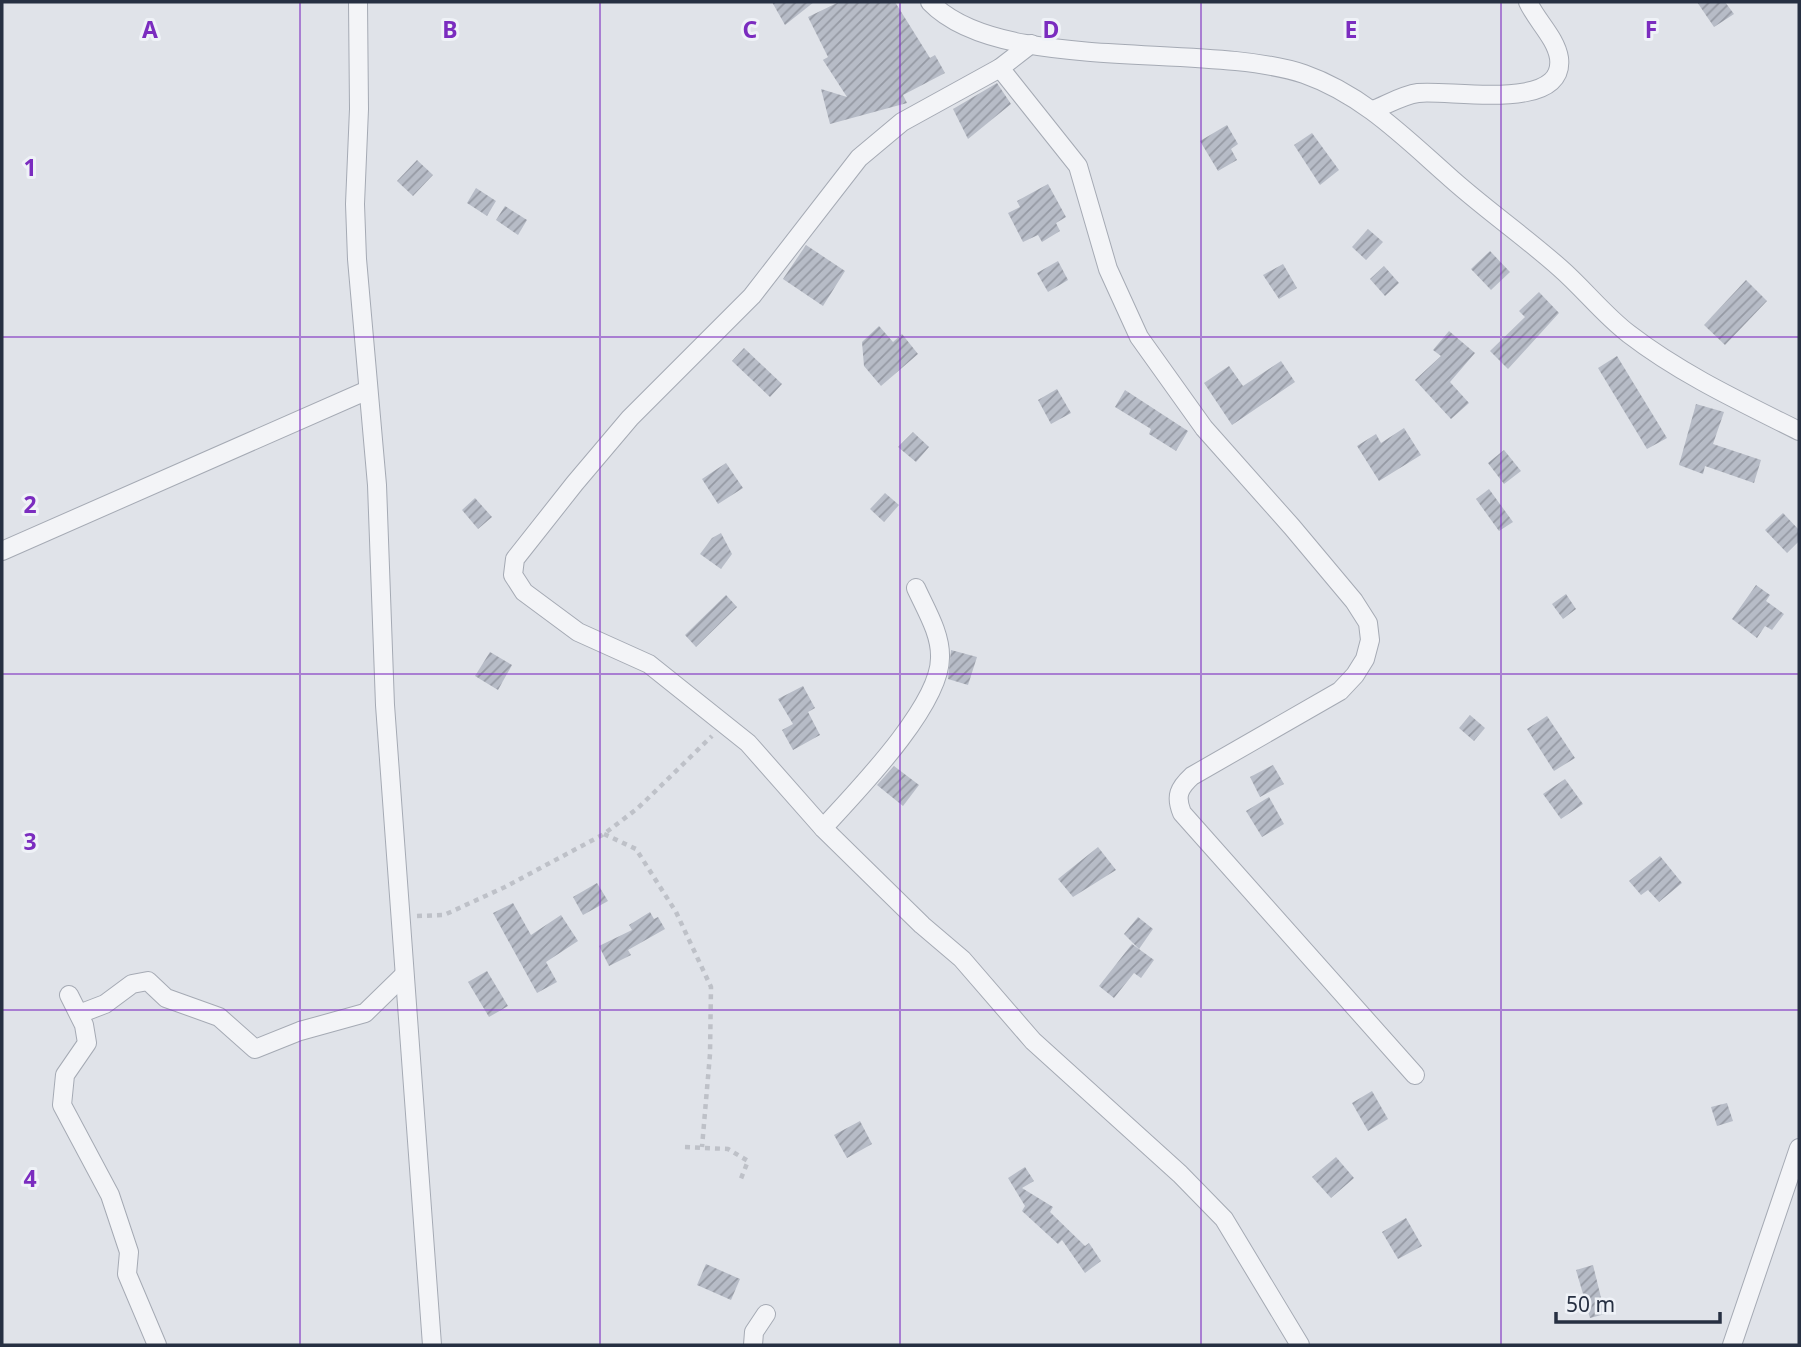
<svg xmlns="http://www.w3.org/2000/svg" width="1801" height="1347" font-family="'Noto Sans',sans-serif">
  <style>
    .building { fill: url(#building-hatch) }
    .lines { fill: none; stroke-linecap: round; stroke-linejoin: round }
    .minor-casing { stroke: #a5aab4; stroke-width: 20 }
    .path { stroke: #bec1c8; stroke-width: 4.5; stroke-dasharray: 5 5; stroke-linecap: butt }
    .minor { stroke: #f3f4f7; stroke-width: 18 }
    .grid { fill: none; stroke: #7b2cbf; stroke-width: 2; stroke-opacity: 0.55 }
    .grid-label { font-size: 23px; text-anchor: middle; font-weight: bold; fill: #7b2cbf; stroke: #eff2f7; stroke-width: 6; stroke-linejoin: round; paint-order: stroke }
  </style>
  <defs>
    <pattern id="building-hatch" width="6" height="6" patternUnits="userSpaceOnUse" patternTransform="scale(1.75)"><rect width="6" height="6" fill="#b7bcc7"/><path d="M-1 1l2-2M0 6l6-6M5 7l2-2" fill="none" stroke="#9599a3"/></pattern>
  </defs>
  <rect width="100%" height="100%" fill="#e0e3e9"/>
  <g class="building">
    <polygon points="772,2 814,2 785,25"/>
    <polygon points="839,2 895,2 930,58 935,55 945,73 903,95 907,103 830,124 821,89 847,97 823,60 828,57 808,17"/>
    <polygon points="1697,2 1725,2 1734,14 1714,27"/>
    <polygon points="997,83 1011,104 968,139 953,109"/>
    <polygon points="1227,125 1238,144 1231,149 1237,160 1218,171 1200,141"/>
    <polygon points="1312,133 1339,170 1320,185 1294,145"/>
    <polygon points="417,160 433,175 413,196 397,181"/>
    <polygon points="1048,184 1066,217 1056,223 1060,231 1042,242 1038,235 1023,242 1008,213 1020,207 1017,201"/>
    <polygon points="476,188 496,201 487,216 467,203"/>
    <polygon points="505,206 527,220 518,235 496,220"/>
    <polygon points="1368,229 1383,242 1366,260 1352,247"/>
    <polygon points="806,245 845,271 823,306 783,279"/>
    <polygon points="1490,251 1510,272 1491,290 1471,269"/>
    <polygon points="1058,261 1068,280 1048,292 1037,273"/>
    <polygon points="1283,264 1297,288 1279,299 1263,275"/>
    <polygon points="1384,266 1399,283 1385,296 1370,279"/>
    <polygon points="1746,280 1767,301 1725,345 1704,325"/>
    <polygon points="1539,292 1559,313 1508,369 1490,351 1525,317 1519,311"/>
    <polygon points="879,326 893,342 902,334 918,354 881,386 864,366 862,342"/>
    <polygon points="1449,331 1475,353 1450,382 1469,403 1451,419 1415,380 1441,356 1433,350"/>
    <polygon points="744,348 782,384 770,397 732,361"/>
    <polygon points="1617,356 1667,438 1647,449 1598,368"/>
    <polygon points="1281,361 1295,382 1232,425 1204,383 1229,366 1243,386"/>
    <polygon points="1057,389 1071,413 1051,424 1038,400"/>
    <polygon points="1125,390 1188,431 1176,451 1149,434 1151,429 1115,407"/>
    <polygon points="1696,404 1724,412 1713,444 1761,460 1754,483 1705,466 1703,474 1679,465"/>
    <polygon points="1404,428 1421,455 1379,481 1357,446 1376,434 1381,443"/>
    <polygon points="913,432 929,447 916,462 898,447"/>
    <polygon points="1504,450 1521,471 1504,484 1488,463"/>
    <polygon points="726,463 743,488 718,504 702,479"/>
    <polygon points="1489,489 1513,522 1499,531 1476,499"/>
    <polygon points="885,493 899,505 884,522 870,509"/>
    <polygon points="475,498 492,517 478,529 462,510"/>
    <polygon points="1783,513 1799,530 1799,541 1787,553 1765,530"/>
    <polygon points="721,533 732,554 721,569 700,554 712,538"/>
    <polygon points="1756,585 1770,595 1766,601 1784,614 1772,630 1765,626 1757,638 1732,619"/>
    <polygon points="1566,594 1576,609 1563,619 1552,604"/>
    <polygon points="726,595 737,607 696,647 685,635"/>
    <polygon points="951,650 977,657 968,685 948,679"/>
    <polygon points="490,652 512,665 498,690 475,676"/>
    <polygon points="803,686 815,708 808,712 820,735 793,750 782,730 793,724 778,699"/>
    <polygon points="1470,715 1485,728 1474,741 1459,728"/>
    <polygon points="1547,716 1575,758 1554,771 1527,729"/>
    <polygon points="1273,765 1284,784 1260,797 1250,777"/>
    <polygon points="894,766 919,785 903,806 877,785"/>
    <polygon points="1565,779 1583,804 1561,819 1543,794"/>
    <polygon points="1269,797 1284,824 1262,837 1246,811"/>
    <polygon points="1098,847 1116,870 1073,897 1058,879"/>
    <polygon points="1660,856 1682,883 1659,902 1648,890 1641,895 1629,881"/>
    <polygon points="597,883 608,901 583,915 573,897"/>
    <polygon points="513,903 531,935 561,915 578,941 546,962 557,982 537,993 493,913"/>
    <polygon points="650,912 654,919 658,917 665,929 628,950 631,955 609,966 599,946 632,930 629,925"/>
    <polygon points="1138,917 1153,929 1139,949 1124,934"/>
    <polygon points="1132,944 1154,960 1141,978 1134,973 1114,998 1099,986"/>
    <polygon points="487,971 508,1006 489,1017 468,982"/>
    <polygon points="1372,1091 1388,1119 1368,1131 1352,1103"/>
    <polygon points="1727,1103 1733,1121 1717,1126 1711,1107"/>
    <polygon points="860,1121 872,1144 847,1158 834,1135"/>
    <polygon points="1336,1157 1354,1178 1331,1198 1312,1177"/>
    <polygon points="1025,1167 1034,1181 1022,1188 1053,1207 1050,1212 1085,1246 1089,1243 1101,1261 1085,1273 1062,1240 1058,1244 1022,1211 1025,1206 1008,1178"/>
    <polygon points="1406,1218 1422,1246 1398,1259 1382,1232"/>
    <polygon points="706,1264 740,1279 731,1300 697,1285"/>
    <polygon points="1593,1265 1605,1314 1590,1318 1576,1270"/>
  </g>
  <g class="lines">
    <defs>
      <g id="minor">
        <polyline points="358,2 359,109 355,204 357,259 377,485 385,705 432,1345"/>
        <path d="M930,2C1000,75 1205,41 1304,74C1361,94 1402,135 1446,174C1482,207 1523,235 1560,268C1584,289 1604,315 1629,334C1681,374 1741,402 1799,431"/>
        <polyline points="1031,44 1000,68 902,122 859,158 752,296 630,418 575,483 515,559 513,575 524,592 578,632 649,664 748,743 823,828 922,925 962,959 1033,1041 1180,1174 1224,1219 1300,1345"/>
        <path d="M1000,68L1078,166L1108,269L1139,337L1204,428L1292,527L1354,601L1368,623L1370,640L1365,659L1355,675L1340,691L1192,776C1179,788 1175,796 1182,813L1415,1075"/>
        <path d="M1373,110C1388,104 1403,95 1418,93C1449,89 1566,113 1559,58C1556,38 1536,20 1528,2"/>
        <polyline points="2,551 368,390"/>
        <path d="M823,828C856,792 940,706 940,658C941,634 926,610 916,588"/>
        <polyline points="69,995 84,1025 87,1043 65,1075 62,1105 110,1195 129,1252 127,1274 157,1345"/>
        <polyline points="79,1014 105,1004 132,984 148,981 166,998 219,1017 255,1049 300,1031 365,1013 403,976"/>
        <polyline points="753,1345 754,1332 766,1314"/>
        <polyline points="1732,1345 1799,1148"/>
      </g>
    </defs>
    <use href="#minor" class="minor-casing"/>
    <g class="path">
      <polyline points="604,834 636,849 676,912 711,987 710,1054 702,1147"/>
      <polyline points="417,916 444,915 505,887 604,834 638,808 712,736"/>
      <polyline points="685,1147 728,1149 748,1161 740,1181"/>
    </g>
    <use href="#minor" class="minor"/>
  </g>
  <path class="grid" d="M300,2V1345M600,2V1345M900,2V1345M1201,2V1345M1501,2V1345M2,337H1799M2,674H1799M2,1010H1799"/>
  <g class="grid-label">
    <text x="150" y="38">A</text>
    <text x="450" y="38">B</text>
    <text x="750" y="38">C</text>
    <text x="1051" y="38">D</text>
    <text x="1351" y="38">E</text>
    <text x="1651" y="38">F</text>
    <text x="30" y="176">1</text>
    <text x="30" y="513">2</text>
    <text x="30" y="850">3</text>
    <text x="30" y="1187">4</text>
  </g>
  <rect width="1801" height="1347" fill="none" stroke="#273042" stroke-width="7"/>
  <path d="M1556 1312v10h164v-10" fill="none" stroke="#273042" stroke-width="3.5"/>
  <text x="1566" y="1312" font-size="21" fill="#273042" stroke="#eff2f7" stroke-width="5" paint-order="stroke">50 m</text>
</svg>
